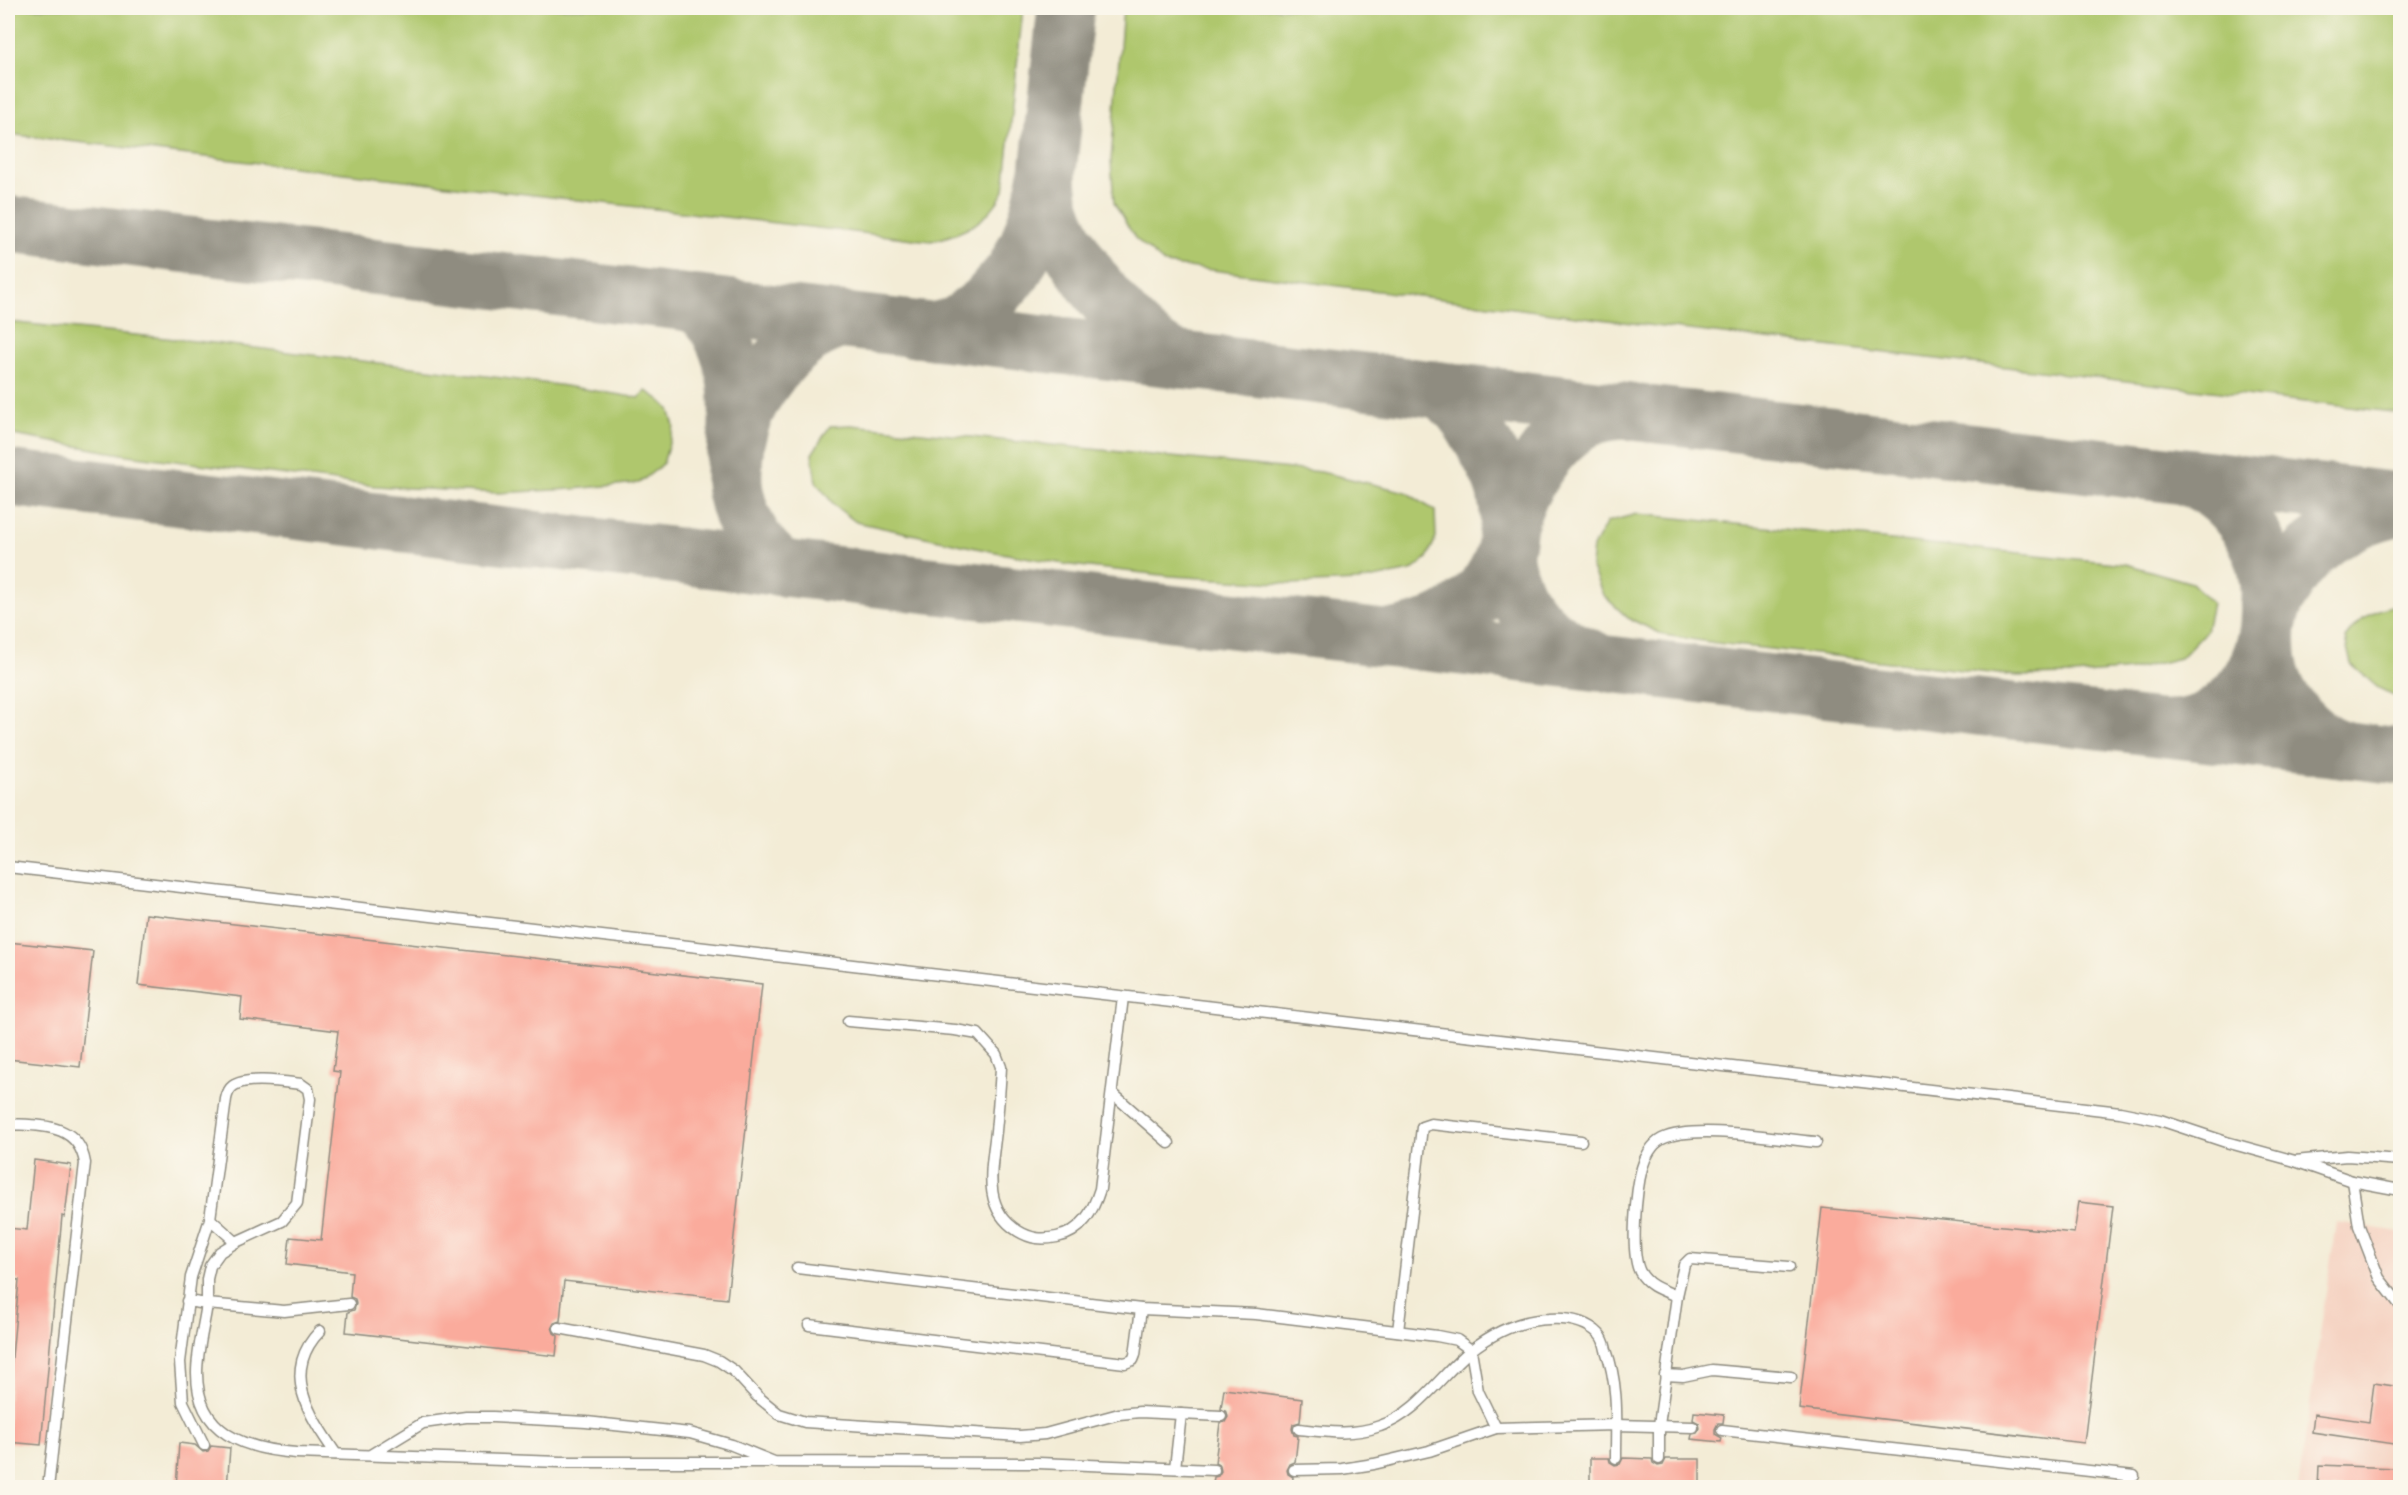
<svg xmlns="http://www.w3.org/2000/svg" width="2408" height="1495" font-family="Itim,sans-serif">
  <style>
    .built { fill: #f5d3c2 }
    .green { fill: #afc76d; stroke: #6d794c; stroke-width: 1.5 }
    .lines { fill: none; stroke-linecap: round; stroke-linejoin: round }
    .taxiway { stroke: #8f8c80; stroke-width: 57 }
    .building { fill: #faab9c }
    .lane-casing { stroke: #8f8c80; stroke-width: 13 }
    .lane { stroke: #fff; stroke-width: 10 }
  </style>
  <rect width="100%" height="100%" fill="#fbf7ec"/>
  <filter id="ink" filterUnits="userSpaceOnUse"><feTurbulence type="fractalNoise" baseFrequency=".0167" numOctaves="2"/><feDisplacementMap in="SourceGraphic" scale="12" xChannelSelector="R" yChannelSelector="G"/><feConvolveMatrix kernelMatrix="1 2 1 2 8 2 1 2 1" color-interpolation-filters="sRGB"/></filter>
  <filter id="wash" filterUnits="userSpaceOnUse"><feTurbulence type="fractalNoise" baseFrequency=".008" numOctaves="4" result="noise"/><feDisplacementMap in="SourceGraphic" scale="24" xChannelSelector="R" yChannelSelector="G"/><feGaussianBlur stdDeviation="1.35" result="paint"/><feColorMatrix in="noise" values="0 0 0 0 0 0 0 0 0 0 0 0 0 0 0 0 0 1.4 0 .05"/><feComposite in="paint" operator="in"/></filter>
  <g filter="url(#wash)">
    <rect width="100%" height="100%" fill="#f3ecd6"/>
    <polygon class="built" points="2336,1222 2400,1232 2400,1487 2298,1488"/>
    <g class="green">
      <path d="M8,8H1023L1004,191C987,223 965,233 931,241L8,134Z"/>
      <polygon points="1123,8 2400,8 2400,413 1655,326 1165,264 1135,238 1114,203 1111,161"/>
      <polygon points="8,322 214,343 559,385 639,398 646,391 659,399 669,409 674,426 663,464 639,483 572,489 498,493 375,486 128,455 8,434"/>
      <polygon points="851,425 1321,472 1406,492 1435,511 1436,538 1427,558 1411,571 1358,581 1291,584 1171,576 1070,565 990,551 856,522 835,506 816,482 812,454 830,426"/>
      <polygon points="1637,514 2126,564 2192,583 2212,603 2206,631 2180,658 2132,670 2074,675 2017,676 1716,643 1664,635 1628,618 1603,595 1591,566 1593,547 1607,522"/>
      <path d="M2400,604V699L2377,687L2351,664L2345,638C2360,617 2375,609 2400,604Z"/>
    </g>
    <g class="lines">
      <g class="taxiway">
        <path d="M1048,172C1048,189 1050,206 1057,222C1074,263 1136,349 1180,360"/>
        <polyline points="8,224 2400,501"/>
        <path d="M688,303C704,307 713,318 720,333C738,367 739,403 736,441C735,458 732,474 735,491C741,522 757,550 782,568"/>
        <polyline points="933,331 957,325 986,303 1014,271 1028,243 1039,211 1048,171 1066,8"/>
        <path d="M738,435C747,390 796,332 841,320"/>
        <path d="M2185,477C2231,491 2266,541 2269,588C2270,613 2265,637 2269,662C2274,700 2309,742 2347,750"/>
        <polyline points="8,478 2400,756"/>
        <path d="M1395,637C1469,624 1523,571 1505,492C1501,474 1490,455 1480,438C1469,419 1457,397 1434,389"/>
        <path d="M1593,659C1558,646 1520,617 1510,579C1507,570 1504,558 1505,548C1508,503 1545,441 1585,420C1596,414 1609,412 1621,411"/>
        <path d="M2168,728C2216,729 2251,691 2264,646C2268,630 2269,613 2277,598C2304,546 2343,519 2400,507"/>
      </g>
    </g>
    <g id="blocks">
      <g class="building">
        <polygon points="146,914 762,984 727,1299 564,1281 560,1321 554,1323 552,1327 554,1333 558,1336 556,1356 346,1332 348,1312 354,1310 356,1304 355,1299 350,1297 352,1272 287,1264 290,1237 321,1240 340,1072 333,1071 338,1031 240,1019 242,997 138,985"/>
        <polygon points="8,942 93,951 80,1067 8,1059"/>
        <polygon points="34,1160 71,1165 65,1217 62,1216 41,1445 8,1442 8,1401 19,1280 8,1279 8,1228 27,1230"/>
        <polygon points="2079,1202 2113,1206 2084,1443 1799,1409 1822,1208 2074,1233"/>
        <polygon points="2374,1383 2400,1387 2400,1445 2312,1432 2314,1414 2369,1422"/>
        <polygon points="1224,1389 1302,1399 1300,1422 1293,1424 1292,1429 1294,1435 1298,1436 1295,1462 1290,1464 1287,1470 1288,1474 1293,1477 1292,1488 1212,1488 1214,1477 1218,1476 1221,1471 1220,1466 1215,1463 1220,1423 1225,1422 1228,1417 1227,1412 1221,1409"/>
        <polygon points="1694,1412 1724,1415 1723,1423 1718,1423 1715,1429 1715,1434 1722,1438 1721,1442 1691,1439 1692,1434 1697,1433 1700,1428 1699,1423 1693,1420"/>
        <polygon points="179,1443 195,1445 203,1452 208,1451 211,1446 230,1448 227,1488 176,1488"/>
        <polygon points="1590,1458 1609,1458 1610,1462 1615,1465 1620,1464 1623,1458 1652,1459 1653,1463 1658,1466 1663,1465 1666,1459 1700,1459 1700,1488 1590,1488"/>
        <polygon points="2319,1465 2395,1468 2395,1488 2318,1488"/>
      </g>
    </g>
  </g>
  <g filter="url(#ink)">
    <use href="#blocks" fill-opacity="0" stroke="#8f8c80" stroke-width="1.5"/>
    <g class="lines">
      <defs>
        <g id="lane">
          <polyline points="8,867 2120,1112 2160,1120 2226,1142 2295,1161 2352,1181 2400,1190"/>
          <path d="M848,1021L955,1030L978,1034L996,1054L1001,1067C1000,1088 998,1110 996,1131C992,1167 981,1208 1018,1231C1031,1239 1042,1240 1057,1237C1082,1232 1093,1211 1100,1189L1123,997"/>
          <polyline points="1112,1093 1169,1143"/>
          <path d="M8,1124C40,1126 78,1122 85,1163L48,1488"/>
          <polyline points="2295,1161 2347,1156 2400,1160"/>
          <polyline points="2352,1181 2359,1226 2379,1278 2400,1305"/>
          <polyline points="210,1219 236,1242"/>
          <polyline points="797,1268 1141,1309 1256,1314 1437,1336 1457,1340 1471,1350 1478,1391 1496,1428"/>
          <polyline points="1677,1296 1684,1265 1690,1259 1789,1267"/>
          <path d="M187,1301L207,1304V1279L210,1266L220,1252L236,1242L282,1221L297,1203L310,1099L308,1089L301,1084C285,1082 246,1076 233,1086C229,1089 227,1094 226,1099L210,1219L191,1277L180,1362L183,1402L204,1445"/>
          <path d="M349,1304L284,1311L207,1304C204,1326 197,1350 197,1373C197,1434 245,1449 296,1453L561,1462H768"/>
          <polyline points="809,1325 1125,1363 1133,1360 1135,1355 1141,1309"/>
          <polyline points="559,1328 704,1355 719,1361 734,1371 757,1396 779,1414 805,1422 1020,1436 1045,1434 1119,1414 1140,1412 1221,1416"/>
          <path d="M320,1331C280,1372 309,1415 336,1454"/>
          <polyline points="1398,1331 1422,1127 1431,1124 1581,1141"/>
          <polyline points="1665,1375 1683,1376 1712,1370 1791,1377"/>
          <path d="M1299,1429C1326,1432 1353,1436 1380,1426C1417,1414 1441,1375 1470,1351C1493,1333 1519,1320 1549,1319C1566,1318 1586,1321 1599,1334C1603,1338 1605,1345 1606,1350C1619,1386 1616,1421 1616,1458"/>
          <polyline points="1722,1430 2134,1476"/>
          <polyline points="372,1454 423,1423 466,1417 493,1417 586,1422 690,1433 732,1445 774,1462 1038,1463 1214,1470"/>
          <path d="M1659,1459V1425L1677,1296C1662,1290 1649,1287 1640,1272C1630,1253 1636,1190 1642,1168C1645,1157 1652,1144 1662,1139C1694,1123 1779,1139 1816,1142"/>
          <polyline points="1175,1468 1181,1414"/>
          <polyline points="1294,1470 1342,1469 1374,1464 1429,1451 1496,1428 1616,1425 1693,1427"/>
        </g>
      </defs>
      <use href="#lane" class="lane-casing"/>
      <use href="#lane" class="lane"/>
    </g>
  </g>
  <rect width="2408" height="1495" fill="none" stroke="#fbf7ec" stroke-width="30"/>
</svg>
